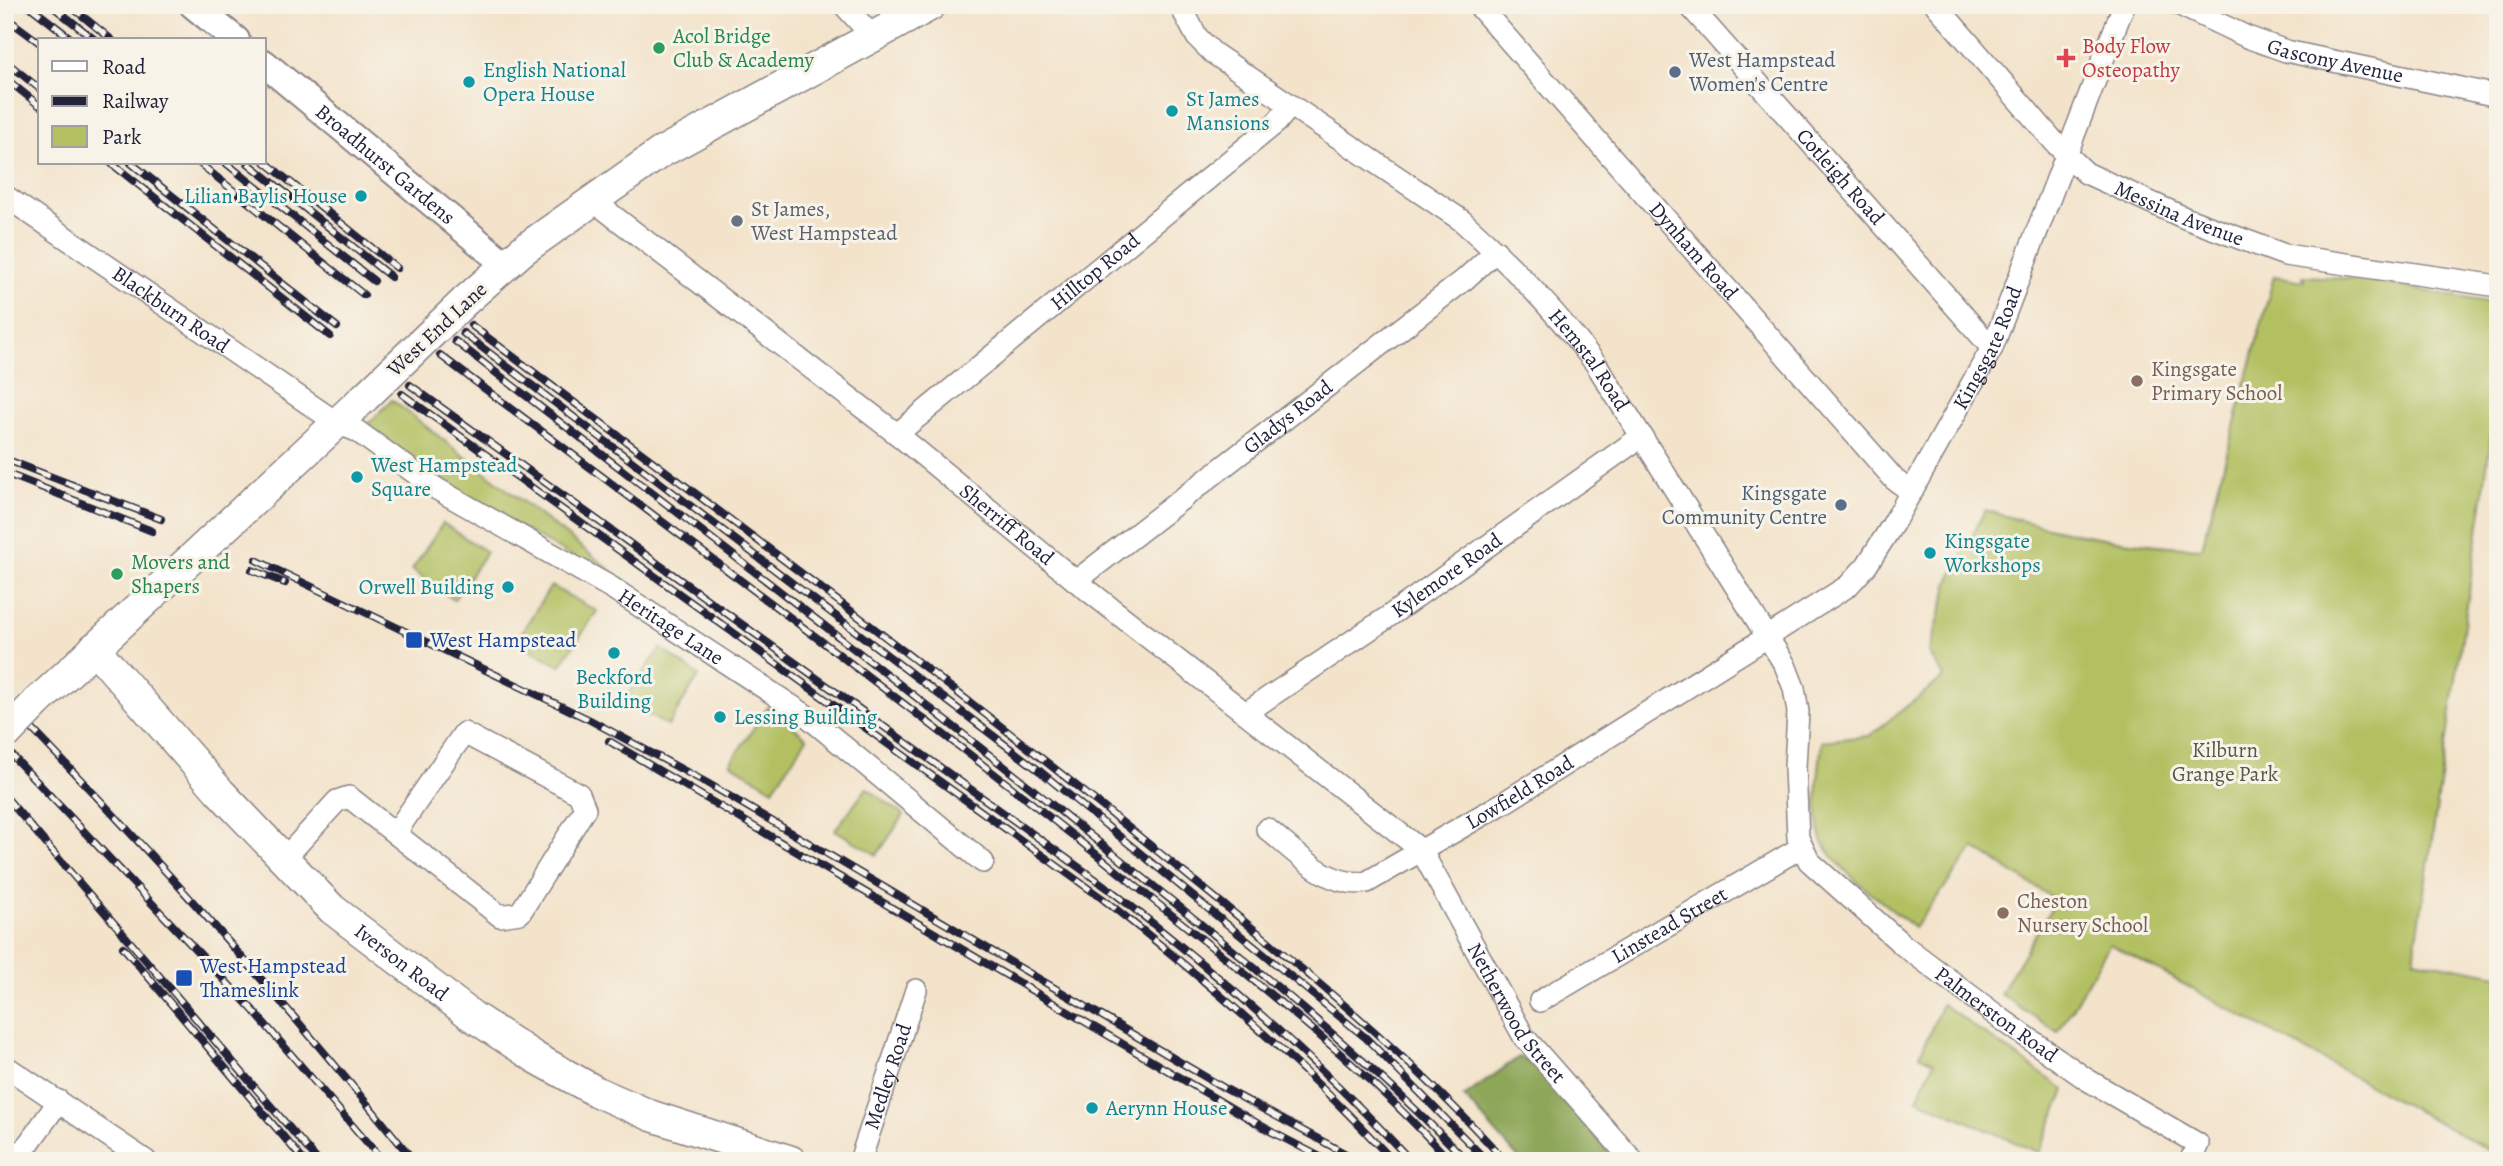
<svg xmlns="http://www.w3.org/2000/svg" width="2503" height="1166" font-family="Alegreya,serif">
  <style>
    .green { fill: #b2c062; stroke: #6a714e; stroke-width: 2 }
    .forest { fill: #8da658; stroke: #58644a; stroke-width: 2 }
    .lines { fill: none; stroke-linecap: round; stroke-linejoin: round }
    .minor-casing { stroke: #8a8283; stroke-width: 24 }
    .tertiary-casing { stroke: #8a8283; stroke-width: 30 }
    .secondary-casing { stroke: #8a8283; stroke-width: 33 }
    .minor { stroke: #fff; stroke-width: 21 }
    .tertiary { stroke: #fff; stroke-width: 26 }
    .secondary { stroke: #fff; stroke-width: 30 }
    .rail-casing { stroke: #22223b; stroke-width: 8 }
    .rail { stroke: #f7f3e8; stroke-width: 5; stroke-dasharray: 16; stroke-linecap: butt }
    .secondary-bridge-casing { stroke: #8a8283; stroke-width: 33; stroke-linecap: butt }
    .secondary-bridge { stroke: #fff; stroke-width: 30 }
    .leisure-dot { fill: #2e9e5b; stroke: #f7f3e8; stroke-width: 2.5 }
    .health-dot { fill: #e0444e; stroke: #f7f3e8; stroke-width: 2.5 }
    .service-dot { fill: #5c6f8a; stroke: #f7f3e8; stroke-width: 2.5 }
    .culture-dot { fill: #0f9aa8; stroke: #f7f3e8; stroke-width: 2.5 }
    .worship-dot { fill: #6b7280; stroke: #f7f3e8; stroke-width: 2.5 }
    .education-dot { fill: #8d6e63; stroke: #f7f3e8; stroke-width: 2.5 }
    .transit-dot { fill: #1a4fb4; stroke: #f7f3e8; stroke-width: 2.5 }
    .labels { text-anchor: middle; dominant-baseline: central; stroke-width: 6; stroke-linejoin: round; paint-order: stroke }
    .leisure-label { font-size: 21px; fill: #27864d; stroke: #f7f3e8; text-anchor: start }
    .health-label { font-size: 21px; fill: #be3a42; stroke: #f7f3e8; text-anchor: start }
    .service-label { font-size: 21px; fill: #4e5e75; stroke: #f7f3e8; text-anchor: start }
    .street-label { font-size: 21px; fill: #22223b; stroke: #f7f3e8 }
    .culture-label { font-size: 21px; fill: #0d838f; stroke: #f7f3e8; text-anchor: start }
    .worship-label { font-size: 21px; fill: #5b616d; stroke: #f7f3e8; text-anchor: start }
    .education-label { font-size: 21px; fill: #785e54; stroke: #f7f3e8; text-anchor: start }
    .transit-label { font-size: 21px; fill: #164399; stroke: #f7f3e8; text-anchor: start }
    .park-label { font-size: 21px; fill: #545949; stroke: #f7f3e8 }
  </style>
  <rect width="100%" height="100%" fill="#f7f3e8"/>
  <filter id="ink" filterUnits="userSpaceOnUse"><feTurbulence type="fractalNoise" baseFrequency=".0143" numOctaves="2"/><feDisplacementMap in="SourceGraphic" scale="14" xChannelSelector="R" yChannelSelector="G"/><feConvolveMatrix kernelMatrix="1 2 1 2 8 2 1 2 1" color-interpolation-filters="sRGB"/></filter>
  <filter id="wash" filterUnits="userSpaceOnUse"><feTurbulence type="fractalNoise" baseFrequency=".00686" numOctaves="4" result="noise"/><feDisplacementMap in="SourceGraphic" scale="28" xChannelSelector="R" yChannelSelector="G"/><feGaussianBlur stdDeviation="1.57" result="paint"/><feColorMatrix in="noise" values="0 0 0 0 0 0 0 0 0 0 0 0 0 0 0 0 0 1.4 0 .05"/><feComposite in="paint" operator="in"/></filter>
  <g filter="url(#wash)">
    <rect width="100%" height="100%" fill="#f3e3cb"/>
    <g class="green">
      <path d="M2274,276L2304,281L2303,276L2358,279L2498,304V381L2482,504L2414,959L2498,975V1124L2494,1153L2110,944L2058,1032L2000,994L2056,900L1974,848L1914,928C1889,906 1826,864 1820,833C1814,803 1819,771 1822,741L1869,736L1944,677L1929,653L1949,582L1985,510C2054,532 2129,545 2202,548Z"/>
      <path d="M392,400L644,596C548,544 453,492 364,428Z"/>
      <polygon points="443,523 486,552 454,600 412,570"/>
      <polygon points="551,586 597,611 560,666 516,641"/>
      <polygon points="661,648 699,676 668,726 623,701"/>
      <polygon points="768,707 807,738 773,789 730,763"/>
      <polygon points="867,788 904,815 877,855 835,830"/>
      <polygon points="1942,1004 2065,1090 2039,1153 1917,1099 1934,1062 1920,1055"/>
    </g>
    <polygon class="forest" points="1519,1057 1536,1066 1616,1161 1521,1161 1464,1097"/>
  </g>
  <g filter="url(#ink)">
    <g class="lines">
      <defs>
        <g id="minor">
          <polyline points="844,5 872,36"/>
          <path id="s1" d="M1180,5L1197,37L1213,53L1461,220C1510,263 1556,312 1596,364L1785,665L1794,688L1798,712L1795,767L1798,838L1809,861L1903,945L2000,1018L2086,1079L2198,1144L2190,1161"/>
          <path id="s2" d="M1478,5L1895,480L1912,492"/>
          <path id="s3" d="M1689,5L1992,348"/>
          <path id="s4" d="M1936,5L2057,145L2086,173L2185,218L2285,255L2498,286"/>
          <path id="s5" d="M2180,5L2247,37L2286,51L2498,96"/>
          <path id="s6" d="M5,196L337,423L357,431L437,489L612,588L807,716L983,862"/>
          <path id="s7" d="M591,199L897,434L1076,581L1421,850L1524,1037L1633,1161"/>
          <path id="s8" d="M897,434L1277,122L1290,106"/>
          <path id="s9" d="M1076,581L1464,280L1496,251"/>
          <path id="s10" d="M1247,712L1385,619L1642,436"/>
          <path id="s11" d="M1267,829C1295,851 1328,889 1367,882L1505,802L1848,586L1867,565L1893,524L1992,348L2124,5"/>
          <polyline points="285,858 337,801 349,797 500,916 520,913 585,809 579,794 464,733 396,832"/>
          <path id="s12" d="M1540,1001L1800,848"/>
          <polyline points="5,1066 146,1161"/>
          <polyline points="16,1161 59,1101"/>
          <path id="s13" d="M860,1161L916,990"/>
        </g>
        <g id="tertiary">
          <polyline points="193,5 236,40"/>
          <path id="s14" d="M264,63L506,265"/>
        </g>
        <g id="secondary">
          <polyline points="465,301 523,250 660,153 931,5"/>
          <path id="s15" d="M94,648L220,792L332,909L472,1016L536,1058L597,1092L652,1116L791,1161"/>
          <polyline points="36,703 365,397"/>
        </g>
      </defs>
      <use href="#minor" class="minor-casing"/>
      <use href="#tertiary" class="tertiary-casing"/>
      <use href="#secondary" class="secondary-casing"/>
      <use href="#minor" class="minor"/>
      <use href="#tertiary" class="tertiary"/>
      <use href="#secondary" class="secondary"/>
      <defs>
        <g id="rail">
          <polyline points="28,5 73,40"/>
          <polyline points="51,5 95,40"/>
          <polyline points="69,5 112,40"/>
          <polyline points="5,17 40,43"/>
          <polyline points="5,61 40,89"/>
          <polyline points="5,78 40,106"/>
          <polyline points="264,161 397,268"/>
          <polyline points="111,163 330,336"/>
          <polyline points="131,163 337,327"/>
          <polyline points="199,163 364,295"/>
          <polyline points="226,163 374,281"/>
          <polyline points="248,163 391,277"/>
          <path d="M471,325C700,498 933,668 1156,850C1277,948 1400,1044 1505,1161"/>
          <polyline points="463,333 1041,772 1366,1038 1487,1161"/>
          <path d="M455,341C672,509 892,675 1106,848C1231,948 1356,1046 1467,1161"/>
          <path d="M440,355C672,530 907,701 1132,883C1242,972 1355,1056 1450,1161"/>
          <path d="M410,385L1109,889C1216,972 1319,1061 1411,1161"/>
          <path d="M402,394L1103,899C1205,979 1305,1065 1393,1161"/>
          <polyline points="5,459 161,519"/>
          <polyline points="5,473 152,531"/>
          <polyline points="256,560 590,720 707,783 1224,1088 1359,1161"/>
          <polyline points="252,570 285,583"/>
          <path d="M5,701C149,848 284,1001 414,1161"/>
          <polyline points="609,741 1272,1132 1328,1161"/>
          <polyline points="5,748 251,1008 383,1161"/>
          <polyline points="5,796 318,1161"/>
          <polyline points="123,947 304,1161"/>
        </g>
      </defs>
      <use href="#rail" class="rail-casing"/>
      <use href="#rail" class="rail"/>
      <defs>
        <g id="secondary-bridge">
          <polyline points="365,397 465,301"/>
          <polyline points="5,735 36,703"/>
        </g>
      </defs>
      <use href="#secondary-bridge" class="secondary-bridge-casing"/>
      <use href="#secondary-bridge" class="secondary-bridge"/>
    </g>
  </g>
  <g class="leisure-dot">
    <circle cx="659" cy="48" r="7"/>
    <circle cx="117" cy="574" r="7"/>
  </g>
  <path class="health-dot" d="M2062.5 47.5h7v7h7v7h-7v7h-7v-7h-7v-7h7z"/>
  <g class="service-dot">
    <circle cx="1675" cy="72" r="7"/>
    <circle cx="1841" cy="505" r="7"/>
  </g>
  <g class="culture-dot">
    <circle cx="469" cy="82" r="7"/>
    <circle cx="1172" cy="111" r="7"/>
    <circle cx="361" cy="196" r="7"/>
    <circle cx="357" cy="477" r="7"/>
    <circle cx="1930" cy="553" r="7"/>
    <circle cx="508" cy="587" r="7"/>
    <circle cx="614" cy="653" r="7"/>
    <circle cx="720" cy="717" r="7"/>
    <circle cx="1092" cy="1108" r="7"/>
  </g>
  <circle class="worship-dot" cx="737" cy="221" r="7"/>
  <g class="education-dot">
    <circle cx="2137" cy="381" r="7"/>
    <circle cx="2003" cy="913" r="7"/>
  </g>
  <g class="transit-dot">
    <rect x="405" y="631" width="18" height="18" rx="3.5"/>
    <rect x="175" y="969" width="18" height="18" rx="3.5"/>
  </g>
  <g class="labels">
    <g class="leisure-label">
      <text x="673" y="36">Acol Bridge<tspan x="673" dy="24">Club &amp; Academy</tspan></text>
      <text x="131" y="562">Movers and<tspan x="131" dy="24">Shapers</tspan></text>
    </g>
    <g class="health-label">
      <text x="2082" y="46">Body Flow<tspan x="2082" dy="24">Osteopathy</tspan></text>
    </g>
    <g class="service-label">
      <text x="1689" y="60">West Hampstead<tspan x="1689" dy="24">Women's Centre</tspan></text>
      <text x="1827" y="493" text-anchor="end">Kingsgate<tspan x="1827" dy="24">Community Centre</tspan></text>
    </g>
    <g class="street-label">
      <text stroke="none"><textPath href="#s5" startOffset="166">Gascony Avenue</textPath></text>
      <text stroke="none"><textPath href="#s14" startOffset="158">Broadhurst Gardens</textPath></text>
      <text stroke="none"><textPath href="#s3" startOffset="229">Cotleigh Road</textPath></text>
      <text stroke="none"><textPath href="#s4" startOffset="327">Messina Avenue</textPath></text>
      <text stroke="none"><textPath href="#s2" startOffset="327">Dynham Road</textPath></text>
      <text stroke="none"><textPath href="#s8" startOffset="256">Hilltop Road</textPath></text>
      <text stroke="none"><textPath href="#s6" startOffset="201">Blackburn Road</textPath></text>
      <text transform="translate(437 329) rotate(-43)">West End Lane</text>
      <text stroke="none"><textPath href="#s11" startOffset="959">Kingsgate Road</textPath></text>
      <text stroke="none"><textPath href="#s1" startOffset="548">Hemstal Road</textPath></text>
      <text stroke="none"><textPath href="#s9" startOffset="268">Gladys Road</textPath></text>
      <text stroke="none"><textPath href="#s7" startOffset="528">Sherriff Road</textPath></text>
      <text stroke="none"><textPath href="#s10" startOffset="242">Kylemore Road</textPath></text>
      <text stroke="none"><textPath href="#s6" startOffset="794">Heritage Lane</textPath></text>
      <text stroke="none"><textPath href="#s11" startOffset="294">Lowfield Road</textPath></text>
      <text stroke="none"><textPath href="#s12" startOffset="150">Linstead Street</textPath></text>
      <text stroke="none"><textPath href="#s15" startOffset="441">Iverson Road</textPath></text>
      <text stroke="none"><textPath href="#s7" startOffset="1244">Netherwood Street</textPath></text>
      <text stroke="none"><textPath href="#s1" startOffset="1354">Palmerston Road</textPath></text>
      <text stroke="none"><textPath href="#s13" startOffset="89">Medley Road</textPath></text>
    </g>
    <g class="culture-label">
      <text x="483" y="70">English National<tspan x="483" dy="24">Opera House</tspan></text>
      <text x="1186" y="99">St James<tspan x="1186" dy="24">Mansions</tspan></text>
      <text x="347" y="196" text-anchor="end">Lilian Baylis House</text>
      <text x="371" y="465">West Hampstead<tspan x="371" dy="24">Square</tspan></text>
      <text x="1944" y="541">Kingsgate<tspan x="1944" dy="24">Workshops</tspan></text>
      <text x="494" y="587" text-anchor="end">Orwell Building</text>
      <text x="614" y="677" text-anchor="middle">Beckford<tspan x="614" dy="24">Building</tspan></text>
      <text x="734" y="717">Lessing Building</text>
      <text x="1106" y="1108">Aerynn House</text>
    </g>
    <g class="worship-label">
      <text x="751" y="209">St James,<tspan x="751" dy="24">West Hampstead</tspan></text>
    </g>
    <g class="education-label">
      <text x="2151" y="369">Kingsgate<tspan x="2151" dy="24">Primary School</tspan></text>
      <text x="2017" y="901">Cheston<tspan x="2017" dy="24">Nursery School</tspan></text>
    </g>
    <g class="transit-label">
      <text x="430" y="640">West Hampstead</text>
      <text x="200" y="966">West Hampstead<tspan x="200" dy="24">Thameslink</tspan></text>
    </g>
    <g class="park-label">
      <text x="2225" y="750">Kilburn<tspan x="2225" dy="24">Grange Park</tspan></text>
    </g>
  </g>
  <rect width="2503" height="1166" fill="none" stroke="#f7f3e8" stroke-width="28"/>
  <rect x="38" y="38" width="228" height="126" fill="#f7f3e8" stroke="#a29fa3" stroke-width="2"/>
  <rect x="52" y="61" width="35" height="10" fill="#ffffff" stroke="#a29fa3" stroke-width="2"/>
  <text x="102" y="74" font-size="21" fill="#22223b">Road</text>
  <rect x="52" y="96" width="35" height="10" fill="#22223b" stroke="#a29fa3" stroke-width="2"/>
  <text x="102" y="108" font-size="21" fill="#22223b">Railway</text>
  <rect x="52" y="126" width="35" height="21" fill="#b2c062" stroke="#a29fa3" stroke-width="2"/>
  <text x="102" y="144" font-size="21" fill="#22223b">Park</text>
</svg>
